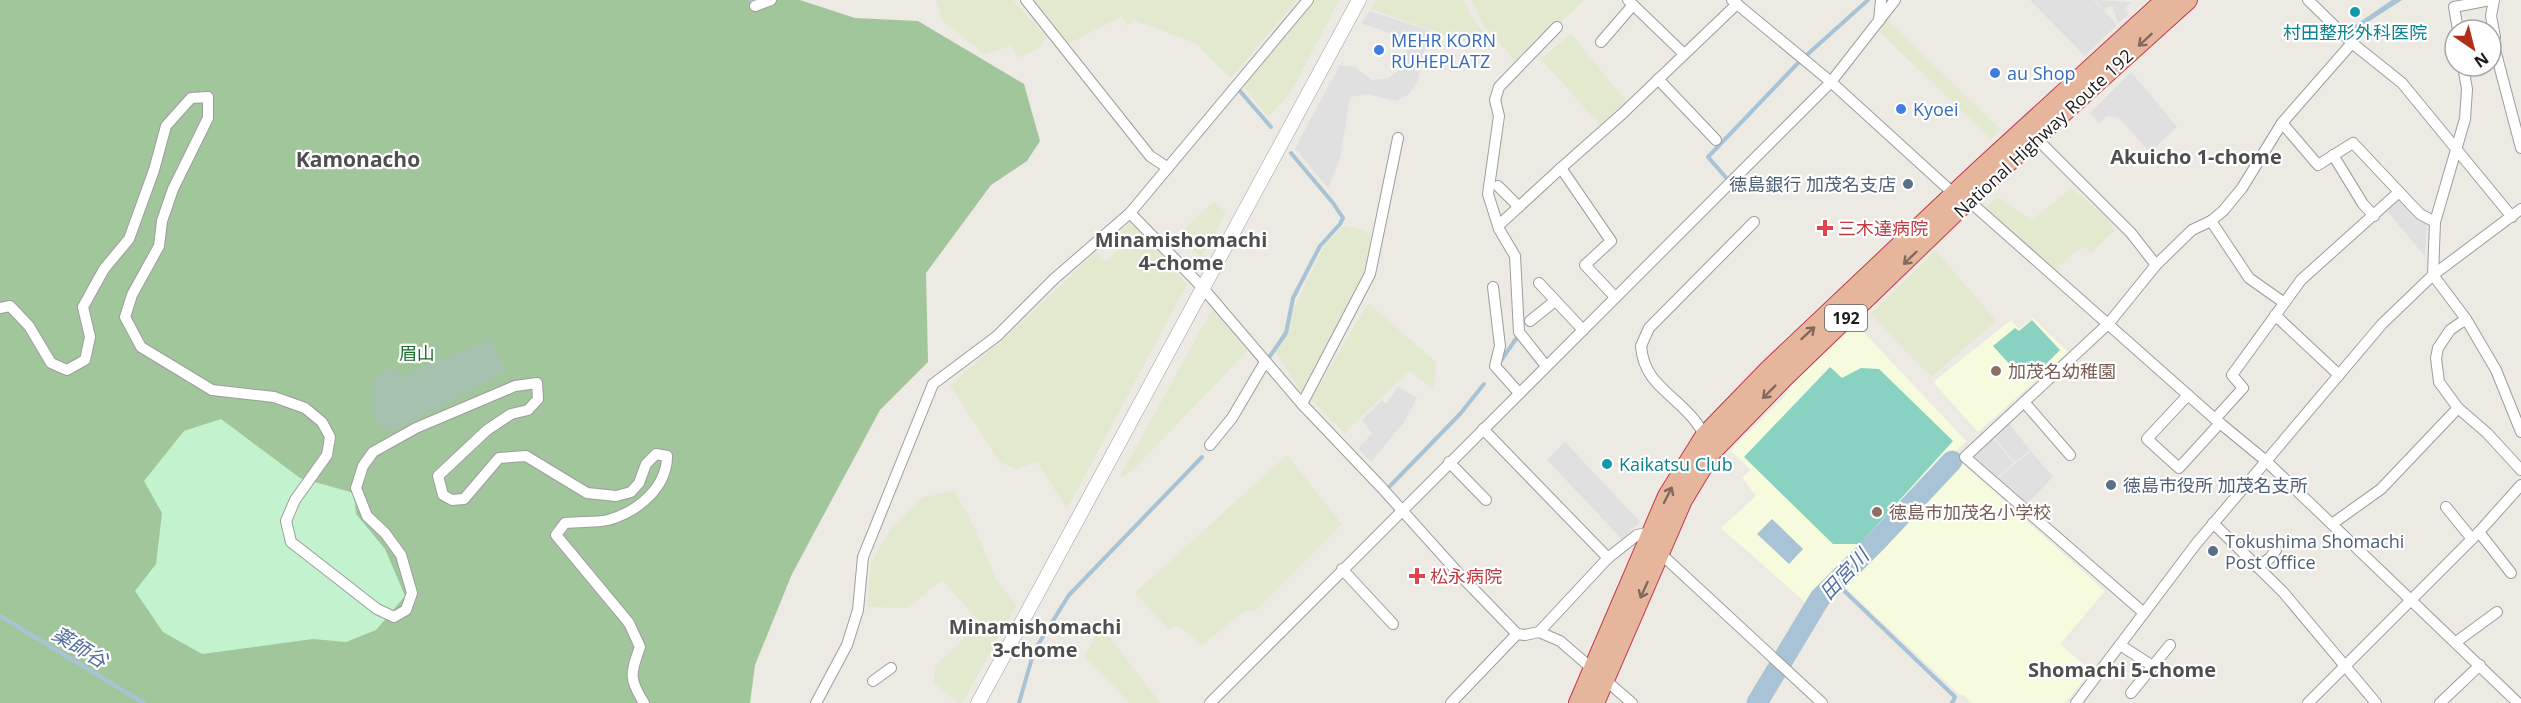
<svg xmlns="http://www.w3.org/2000/svg" width="2521" height="703" font-family="'Open Sans','Noto Sans JP',sans-serif">
  <style>
    .education { fill: #f6fbdd }
    .farmland { fill: #e3e9cf }
    .forest { fill: #a2c69c }
    .cemetery { fill: #a6c2af }
    .park { fill: #c3f2cf }
    .pitch { fill: #89d2c2 }
    .parking { fill: #e0e0e0 }
    .water { fill: #a8c3d5 }
    .lines { fill: none; stroke-linecap: round; stroke-linejoin: round }
    .stream { stroke: #a8c3d5; stroke-width: 4 }
    .river { stroke: #a8c3d5; stroke-width: 21 }
    .minor-casing { stroke: #9d9d9d; stroke-width: 12 }
    .tertiary-casing { stroke: #9d9d9d; stroke-width: 15 }
    .trunk-casing { stroke: #c13851; stroke-width: 20 }
    .minor { stroke: #fff; stroke-width: 10 }
    .tertiary { stroke: #fff; stroke-width: 14 }
    .trunk { stroke: #e6b69c; stroke-width: 18 }
    .oneway { stroke: #81695c }
    .culture-dot { fill: #0f9aa8; stroke: #fff; stroke-width: 2 }
    .shop-dot { fill: #3f7fe0; stroke: #fff; stroke-width: 2 }
    .service-dot { fill: #5c6f8a; stroke: #fff; stroke-width: 2 }
    .health-dot { fill: #e0444e; stroke: #fff; stroke-width: 2 }
    .education-dot { fill: #8d6e63; stroke: #fff; stroke-width: 2 }
    .labels { text-anchor: middle; dominant-baseline: central; stroke-width: 4.5; stroke-linejoin: round; paint-order: stroke }
    .shield { fill: #fff; stroke: #606060; stroke-width: 1.5 }
    .shield-label { font-size: 16px; font-weight: bold; fill: #1c1c1c }
    .culture-label { font-size: 18px; fill: #0d838f; stroke: #fff }
    .shop-label { font-size: 18px; fill: #366cbe; stroke: #fff; text-anchor: start }
    .street-label { font-size: 18px; fill: #1c1c1c; stroke: #fff }
    .service-label { font-size: 18px; fill: #4e5e75; stroke: #fff; text-anchor: start }
    .health-label { font-size: 18px; fill: #be3a42; stroke: #fff; text-anchor: start }
    .park-label { font-size: 18px; fill: #186c2c; stroke: #fff }
    .education-label { font-size: 18px; fill: #785e54; stroke: #fff; text-anchor: start }
    .neighbourhood-label { font-size: 20px; font-weight: bold; fill: #4f4f4f; stroke: #fff }
    .water-label { font-size: 20px; font-style: italic; fill: #546e9f; stroke: #fff }
    .quarter-label { font-size: 21px; font-weight: bold; fill: #4f4f4f; stroke: #fff }
  </style>
  <rect width="100%" height="100%" fill="#eceae2"/>
  <g class="education">
    <polygon points="2033,318 2068,352 1978,432 1933,382 2011,320 2019,329"/>
    <polygon points="1856,324 1966,441 1953,455 2105,591 2060,644 2091,671 2065,703 1972,703 1963,694 1960,695 1834,577 1806,603 1721,528 1756,496 1742,477 1751,470 1730,450 1784,397 1791,385"/>
  </g>
  <g class="farmland">
    <polygon points="936,0 1013,0 1047,37 1039,48 1020,58 1010,46 984,54 942,20"/>
    <polygon points="1033,0 1297,0 1231,78 1195,43 1134,20 1127,26 1122,16 1066,45"/>
    <polygon points="1315,0 1339,0 1290,94 1268,117 1243,86"/>
    <polygon points="1376,0 1464,0 1470,14 1491,44 1463,41 1370,9"/>
    <polygon points="1471,0 1584,0 1516,65 1506,50 1484,26"/>
    <polygon points="1887,20 2000,129 1991,139 1879,31"/>
    <polygon points="1571,34 1626,101 1600,125 1541,59"/>
    <polygon points="2072,188 2105,217 2115,230 2091,253 2083,246 2055,269 1984,209 1998,197 2032,220"/>
    <polygon points="1214,201 1226,213 1201,258 1179,234"/>
    <polygon points="1131,222 1187,284 1067,509 1037,462 1017,469 1000,462 950,385 1008,335 1096,252 1105,261 1126,244 1118,233"/>
    <polygon points="1344,225 1371,233 1364,274 1303,395 1274,350 1325,244"/>
    <polygon points="1936,251 1996,321 1931,377 1870,314"/>
    <polygon points="1368,303 1437,363 1433,388 1409,371 1344,433 1311,399"/>
    <polygon points="1213,308 1247,351 1132,471 1119,478"/>
    <polygon points="1287,455 1342,524 1256,610 1245,611 1202,645 1178,625 1169,629 1135,593"/>
    <polygon points="954,490 974,527 996,579 1016,606 962,703 958,703 934,682 935,666 981,623 942,580 907,608 867,607 871,563 889,532 922,498"/>
    <polygon points="1100,625 1160,703 1130,703 1085,657"/>
  </g>
  <polygon class="forest" points="0,0 800,0 855,18 918,21 1024,84 1040,141 1027,161 991,185 926,273 928,362 880,410 792,574 755,665 750,703 0,703"/>
  <polygon class="cemetery" points="490,339 507,371 398,429 383,430 371,414 373,377 394,367 402,376"/>
  <polygon class="park" points="221,419 300,478 354,493 356,514 385,549 405,596 376,630 346,642 313,639 202,654 163,632 135,591 156,564 162,513 144,481 184,431"/>
  <g class="pitch">
    <polygon points="2032,320 2060,350 2033,377 2026,378 2015,365 2012,367 1993,346 2015,328 2019,331"/>
    <polygon points="1830,367 1842,378 1861,368 1879,369 1953,441 1860,544 1833,544 1744,457"/>
  </g>
  <g class="parking">
    <polygon points="2030,0 2094,0 2103,10 2096,0 2132,2 2124,9 2129,14 2118,23 2112,5 2104,10 2117,25 2085,56"/>
    <polygon points="1370,11 1430,31 1417,82 1409,94 1396,101 1367,94 1350,97 1340,159 1328,188 1295,148 1340,65 1355,67 1372,80 1389,78 1399,70 1411,41 1361,23"/>
    <polygon points="2131,72 2177,127 2150,152 2118,117 2107,116 2099,123 2090,113"/>
    <polygon points="2401,197 2427,224 2425,256 2386,210"/>
    <polygon points="1398,387 1417,398 1404,422 1371,462 1358,448 1372,434 1362,420 1382,400 1386,404"/>
    <polygon points="2009,424 2030,450 2015,462 1994,437"/>
    <polygon points="1993,439 2014,463 1997,477 1974,456"/>
    <polygon points="1565,442 1640,522 1622,539 1547,460"/>
    <polygon points="2031,451 2053,477 2026,505 1997,479"/>
  </g>
  <g class="water">
    <polygon points="2392,0 2402,0 2351,33 2348,30"/>
    <polygon points="1772,519 1803,549 1789,564 1757,534"/>
  </g>
  <g class="lines">
    <g class="stream">
      <polyline points="750,0 751,0"/>
      <polyline points="1239,90 1271,127"/>
      <polyline points="1729,181 1708,157 1799,62 1868,0"/>
      <polyline points="1270,356 1286,333 1293,298 1320,246 1340,224 1343,218 1333,203 1291,153"/>
      <polyline points="1500,362 1518,336"/>
      <polyline points="1390,486 1460,414 1484,384"/>
      <polyline points="1835,582 1955,697 1952,703"/>
      <polyline points="0,616 144,703"/>
      <polyline points="1019,703 1034,651 1069,595 1202,457"/>
    </g>
    <polyline class="river" points="1757,703 1820,598 1876,542 1952,461"/>
    <defs>
      <g id="minor">
        <polyline points="1026,0 1150,156 1168,168"/>
        <polyline points="1628,0 1684,54"/>
        <polyline points="1732,0 1831,82 1954,194 1969,201 2215,419 2266,461 2518,703"/>
        <polyline points="2308,0 2352,43 2402,83 2512,217"/>
        <polyline points="2494,0 2491,16 2495,37 2493,42 2521,148"/>
        <polyline points="755,6 771,0"/>
        <polyline points="1879,21 1881,0"/>
        <polyline points="2458,30 2454,7 2490,0"/>
        <polyline points="1601,42 1633,5"/>
        <polyline points="2463,66 2467,89 2465,119 2435,222 2433,275 2466,319 2450,330 2438,348 2436,358 2439,382 2458,408 2487,433 2521,470"/>
        <polyline points="1658,79 1716,140"/>
        <polyline points="2282,123 2318,165 2353,143 2420,214 2435,222"/>
        <polyline points="2036,138 2131,233 2156,265"/>
        <polyline points="2333,155 2363,204 2374,216"/>
        <polyline points="1561,168 1622,114 1737,4"/>
        <polyline points="1498,186 1519,207"/>
        <polyline points="1130,213 1202,287 1302,404 1382,488 1461,576 1517,634 1525,635 1539,632 1560,641 1632,703"/>
        <polyline points="2211,221 2249,278 2283,302"/>
        <polyline points="1499,225 1561,168 1611,241 1585,265 1615,297"/>
        <polyline points="1539,283 1583,330"/>
        <polyline points="1493,287 1500,346 1495,366 1519,393"/>
        <path d="M0,308L10,306L29,326L51,363L67,370L85,360L90,337L83,307L104,269L129,239L154,170L166,126L191,98L208,97V118L173,189L162,221L159,246L132,295L125,317L141,347L212,390L274,397L305,408L322,422L330,437L327,455L295,500L286,521L291,542L377,609L394,617L406,610L412,593L401,555L385,533L367,516L356,488L363,466L373,452L416,428L515,386L537,383L538,399L528,410L511,414L487,430L438,476L443,495L452,500L464,499L499,458L526,456L587,493L616,496L631,492L639,483L646,464L656,454L667,456C667,488 637,512 608,520C595,523 579,521 565,523L556,535L629,623L640,647C630,674 629,679 644,703"/>
        <polyline points="2275,315 2339,375"/>
        <polyline points="2466,319 2496,370 2521,432"/>
        <polyline points="1530,321 1555,301"/>
        <polyline points="1546,366 1519,332 1515,256 1499,229 1488,194 1499,116 1495,100 1499,87 1557,27"/>
        <polyline points="2188,395 2147,439 2179,468 2220,423"/>
        <polyline points="2024,402 2070,455"/>
        <polyline points="1302,404 1370,274 1398,138"/>
        <polyline points="2215,419 2243,388 2232,375 2301,280 2399,192"/>
        <polyline points="1483,429 1608,558"/>
        <path d="M1705,435C1700,428 1696,421 1690,415C1669,391 1644,382 1641,346L1649,328L1754,222"/>
        <polyline points="1210,445 1232,418 1265,362"/>
        <polyline points="1449,462 1486,500"/>
        <polyline points="2446,507 2472,539"/>
        <polyline points="2213,523 2283,592 2376,703"/>
        <polyline points="2332,524 2381,489 2458,408"/>
        <polyline points="2479,532 2511,573"/>
        <polyline points="1660,553 1822,703"/>
        <polyline points="2257,567 2270,558 2276,550"/>
        <polyline points="1342,569 1393,624"/>
        <polyline points="2144,613 1965,457 2109,323 2156,265 2192,230 2211,221 2223,211 2242,188 2282,123 2352,43"/>
        <polyline points="1539,632 1608,558 1637,535 1651,532"/>
        <polyline points="2456,642 2497,612"/>
        <polyline points="2120,645 2151,665"/>
        <polyline points="873,681 891,668"/>
        <polyline points="2131,693 2170,645"/>
        <polyline points="816,703 847,645 858,610 863,557 933,384 997,336 1054,279 1130,213 1308,0"/>
        <polyline points="1210,703 1831,82 1895,0"/>
        <polyline points="1451,703 1517,634"/>
        <polyline points="2076,703 2196,544 2382,324 2433,275 2521,209"/>
        <polyline points="2308,703 2479,532 2521,485"/>
        <polyline points="2440,703 2480,665"/>
      </g>
      <polyline id="tertiary" points="978,703 1359,0"/>
      <g id="trunk">
        <polyline points="1578,703 1667,496 1705,435 1769,369 1976,173 2165,0"/>
        <polyline points="1595,703 1683,500 1712,452 1785,377 1990,179 2188,0"/>
      </g>
    </defs>
    <use href="#minor" class="minor-casing"/>
    <use href="#tertiary" class="tertiary-casing"/>
    <use href="#trunk" class="trunk-casing"/>
    <use href="#minor" class="minor"/>
    <use href="#tertiary" class="tertiary"/>
    <use href="#trunk" class="trunk"/>
  </g>
  <defs><path id="oneway-shaft" d="M-6 0H5M1.5-3L5.5 0L1.5 3" fill="none" stroke-width="1.6" stroke-linecap="round" stroke-linejoin="round" transform="scale(1.5)"/></defs>
  <g class="oneway">
    <use href="#oneway-shaft" transform="translate(2145 40) rotate(137)"/>
    <use href="#oneway-shaft" transform="translate(1910 258) rotate(136)"/>
    <use href="#oneway-shaft" transform="translate(1808 333) rotate(-42)"/>
    <use href="#oneway-shaft" transform="translate(1769 392) rotate(135)"/>
    <use href="#oneway-shaft" transform="translate(1668 495) rotate(-63)"/>
    <use href="#oneway-shaft" transform="translate(1644 590) rotate(114)"/>
  </g>
  <g class="culture-dot">
    <circle cx="2355" cy="12" r="6"/>
    <circle cx="1607" cy="464" r="6"/>
  </g>
  <g class="shop-dot">
    <circle cx="1379" cy="50" r="6"/>
    <circle cx="1995" cy="73" r="6"/>
    <circle cx="1901" cy="109" r="6"/>
  </g>
  <g class="service-dot">
    <circle cx="1908" cy="184" r="6"/>
    <circle cx="2111" cy="485" r="6"/>
    <circle cx="2213" cy="551" r="6"/>
  </g>
  <g class="health-dot">
    <path d="M1822 219h6v6h6v6h-6v6h-6v-6h-6v-6h6z"/>
    <path d="M1414 567h6v6h6v6h-6v6h-6v-6h-6v-6h6z"/>
  </g>
  <g class="education-dot">
    <circle cx="1996" cy="371" r="6"/>
    <circle cx="1877" cy="512" r="6"/>
  </g>
  <g class="labels">
    <rect class="shield" x="1825" y="305" width="42" height="26" rx="4.5"/>
    <g class="shield-label">
      <text x="1846" y="318">192</text>
    </g>
    <g class="culture-label">
      <text x="2355" y="32">村田整形外科医院</text>
      <text x="1619" y="464" text-anchor="start">Kaikatsu Club</text>
    </g>
    <g class="shop-label">
      <text x="1391" y="40">MEHR KORN<tspan x="1391" dy="21">RUHEPLATZ</tspan></text>
      <text x="2007" y="73">au Shop</text>
      <text x="1913" y="109">Kyoei</text>
    </g>
    <g class="street-label">
      <text transform="translate(2043 133) rotate(-43)">National Highway Route 192</text>
    </g>
    <g class="service-label">
      <text x="1896" y="184" text-anchor="end">徳島銀行 加茂名支店</text>
      <text x="2123" y="485">徳島市役所 加茂名支所</text>
      <text x="2225" y="541">Tokushima Shomachi<tspan x="2225" dy="21">Post Office</tspan></text>
    </g>
    <g class="health-label">
      <text x="1838" y="228">三木達病院</text>
      <text x="1430" y="576">松永病院</text>
    </g>
    <g class="park-label">
      <text x="417" y="353">眉山</text>
    </g>
    <g class="education-label">
      <text x="2008" y="371">加茂名幼稚園</text>
      <text x="1889" y="512">徳島市加茂名小学校</text>
    </g>
    <g class="neighbourhood-label">
      <text x="2196" y="156">Akuicho 1-chome</text>
      <text x="1181" y="239">Minamishomachi<tspan x="1181" dy="23">4-chome</tspan></text>
      <text x="1035" y="626">Minamishomachi<tspan x="1035" dy="23">3-chome</tspan></text>
      <text x="2122" y="669">Shomachi 5-chome</text>
    </g>
    <g class="water-label">
      <text transform="translate(1844 574) rotate(-47)">田宮川</text>
      <text transform="translate(80 647) rotate(31)">薬師谷</text>
    </g>
    <g class="quarter-label">
      <text x="358" y="159">Kamonacho</text>
    </g>
  </g>
  <g transform="translate(2473 48) rotate(145)"><circle r="28" fill="#ffffff" stroke="#a4a4a4" stroke-width="1.5"/>
  <path d="M0-4.5L10 22L0 15L-10 22Z" fill="#b03017"/>
  <text y="-9" font-size="16" font-weight="bold" text-anchor="middle" fill="#1c1c1c">N</text>
  </g>
</svg>
